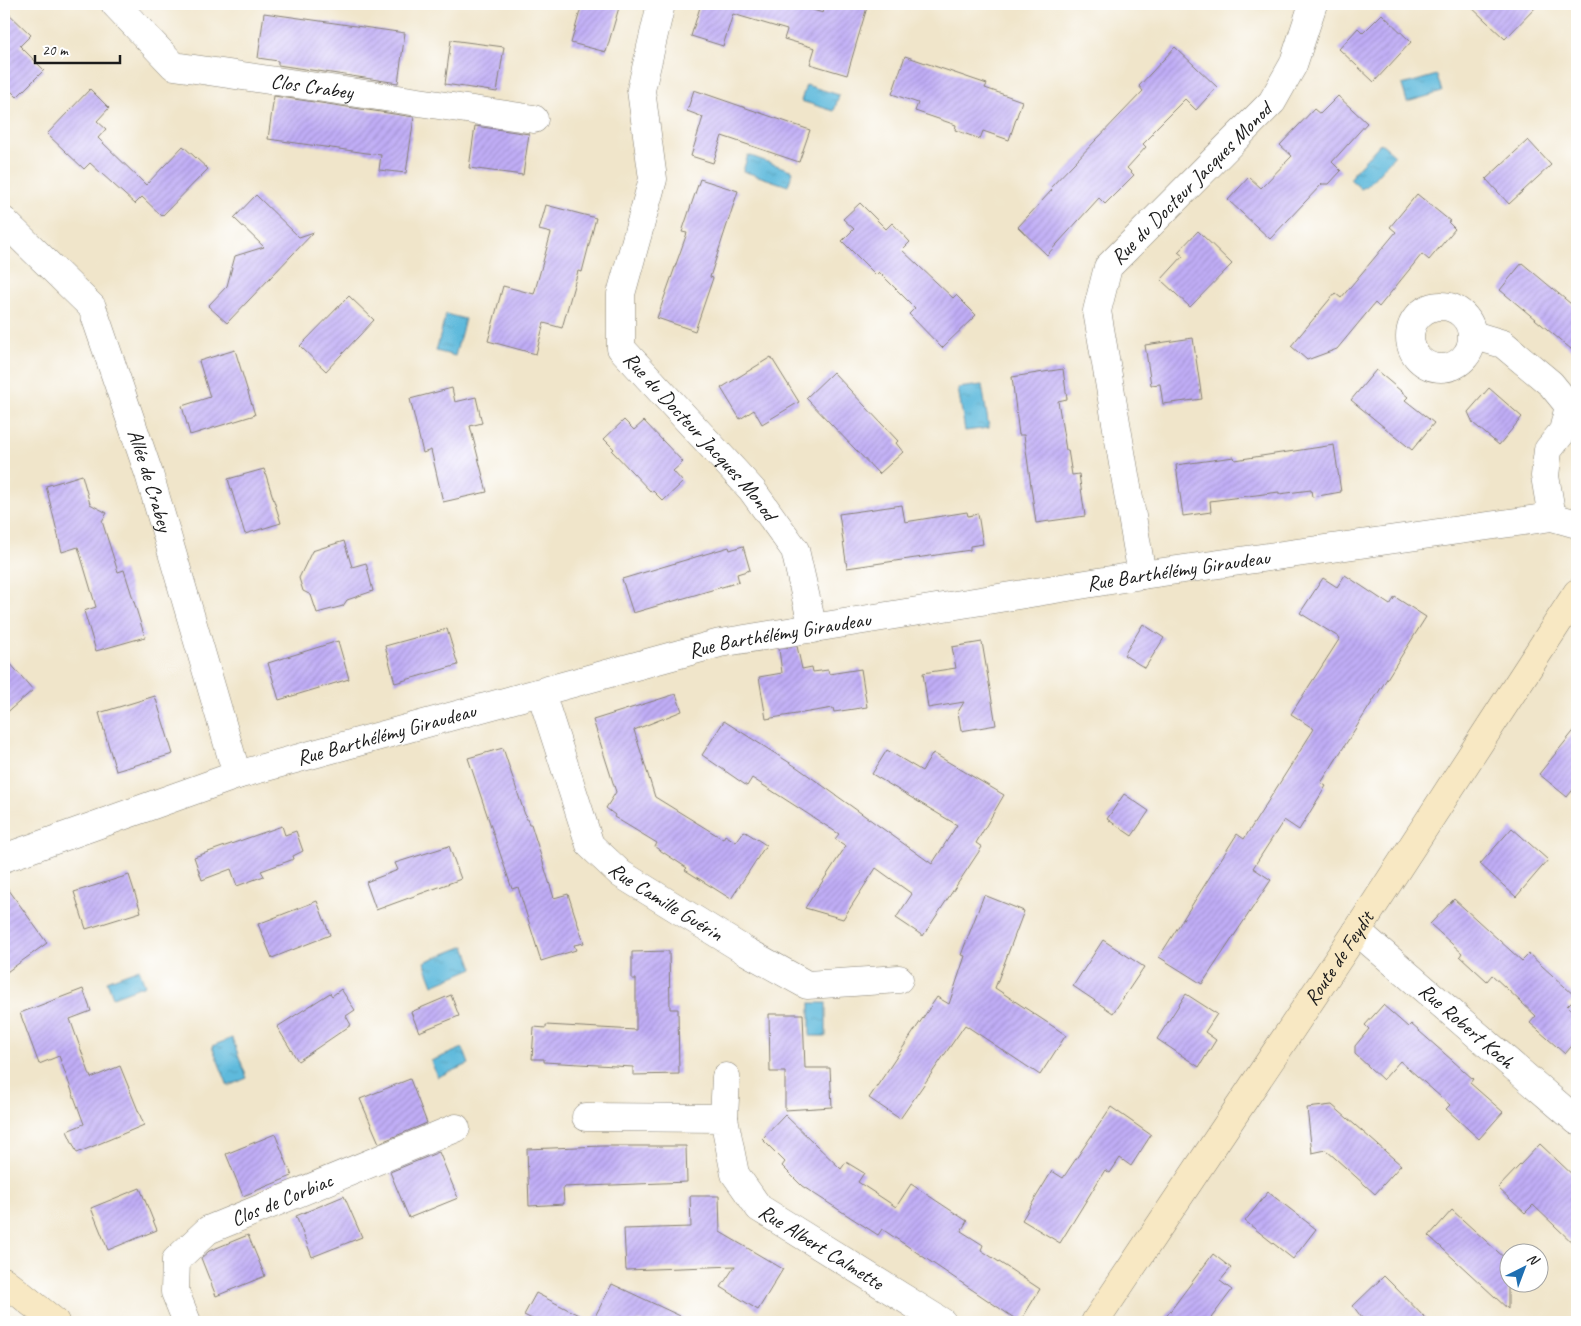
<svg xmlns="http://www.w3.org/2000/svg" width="1581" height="1326" font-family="Caveat,sans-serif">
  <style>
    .water { fill: url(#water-ripples); stroke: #3d6b7c }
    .building { fill: url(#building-hatch) }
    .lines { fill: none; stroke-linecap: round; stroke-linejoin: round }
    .street-casing { stroke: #868073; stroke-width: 29 }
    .secondary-casing { stroke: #868073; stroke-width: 29 }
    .street { stroke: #fff; stroke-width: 28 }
    .secondary { stroke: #f8e8c3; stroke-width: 28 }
    .labels { text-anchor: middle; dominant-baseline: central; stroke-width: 4.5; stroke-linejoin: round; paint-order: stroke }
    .street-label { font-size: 21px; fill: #1c1c1c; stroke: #fff }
  </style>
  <defs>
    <pattern id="water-ripples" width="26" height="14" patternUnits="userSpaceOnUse" patternTransform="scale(1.25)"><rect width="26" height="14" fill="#5ebadc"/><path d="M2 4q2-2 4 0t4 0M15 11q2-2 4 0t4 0" fill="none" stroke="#519fbc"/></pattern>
    <pattern id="building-hatch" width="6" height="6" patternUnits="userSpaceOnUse" patternTransform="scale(1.25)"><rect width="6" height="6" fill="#c0adf6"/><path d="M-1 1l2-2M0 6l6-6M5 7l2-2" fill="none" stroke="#a494d2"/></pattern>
  </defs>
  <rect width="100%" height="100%" fill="#fff"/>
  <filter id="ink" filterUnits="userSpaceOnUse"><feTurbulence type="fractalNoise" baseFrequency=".02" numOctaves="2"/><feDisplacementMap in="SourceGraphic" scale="10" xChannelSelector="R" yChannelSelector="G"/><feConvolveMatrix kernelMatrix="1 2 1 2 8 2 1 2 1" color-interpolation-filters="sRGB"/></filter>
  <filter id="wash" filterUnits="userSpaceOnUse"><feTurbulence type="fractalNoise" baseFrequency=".0096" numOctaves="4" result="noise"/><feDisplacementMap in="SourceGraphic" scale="20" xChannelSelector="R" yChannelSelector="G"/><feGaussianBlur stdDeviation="1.12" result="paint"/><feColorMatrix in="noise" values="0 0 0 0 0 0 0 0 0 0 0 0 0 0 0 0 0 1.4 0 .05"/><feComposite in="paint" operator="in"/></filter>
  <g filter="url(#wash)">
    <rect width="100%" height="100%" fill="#f0e5ca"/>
    <g class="water">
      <polygon points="1437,75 1442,92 1407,102 1402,85"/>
      <polygon points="806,85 839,95 834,111 801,101"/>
      <polygon points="1381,143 1395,155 1367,186 1361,189 1350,179 1354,174 1353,173"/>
      <polygon points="748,155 793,171 788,186 743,171"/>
      <polygon points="446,314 465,319 455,356 436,351"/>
      <polygon points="982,385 989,428 965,431 958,388"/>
      <polygon points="465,946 473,968 433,985 424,962"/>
      <polygon points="139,969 145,985 113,997 107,981"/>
      <rect x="810" y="1003" width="16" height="33"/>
      <polygon points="232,1038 247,1078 228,1086 212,1046"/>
      <polygon points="463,1048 469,1064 437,1077 431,1061"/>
    </g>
    <g id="blocks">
      <g class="building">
        <polygon points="582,4 620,4 606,52 571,43"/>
        <polygon points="701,4 792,4 823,13 825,4 868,4 847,75 810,64 815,48 784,39 787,30 733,14 723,46 691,36"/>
        <polygon points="1468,4 1539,4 1505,39"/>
        <polygon points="4,9 31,35 20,46 44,70 17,97 4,84"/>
        <polygon points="264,13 405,33 398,83 278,65 278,61 258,58"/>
        <polygon points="1382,14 1411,42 1374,82 1339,49 1358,28 1363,33"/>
        <polygon points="451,40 504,47 497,92 445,84"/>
        <polygon points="1175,47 1217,87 1196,110 1185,99 1151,133 1153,134 1143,144 1146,147 1127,168 1134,175 1105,204 1099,198 1047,255 1018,227 1052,190 1050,188 1143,91 1139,86"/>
        <polygon points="905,56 987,84 985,88 1022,101 1009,140 983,131 980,139 955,130 956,125 915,111 918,103 892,94"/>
        <polygon points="90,89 109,108 97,121 106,129 98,138 146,185 183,146 208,169 162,216 142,197 135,204 90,163 84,169 47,134"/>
        <polygon points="694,90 810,130 799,162 722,136 713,163 691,156 703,117 687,111"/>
        <polygon points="274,96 414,117 406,173 379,170 381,155 268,139"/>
        <polygon points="1338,96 1367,123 1332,162 1341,171 1329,184 1322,184 1270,239 1228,200 1249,177 1261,188 1292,156 1280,145 1314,109 1320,114"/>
        <polygon points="475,126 529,134 523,175 469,168"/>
        <polygon points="1528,140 1551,165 1509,204 1486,179"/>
        <polygon points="700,179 738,191 710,277 713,278 695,331 657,318 687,233 682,232"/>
        <polygon points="1417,194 1450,221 1448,222 1455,229 1429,260 1422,254 1379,307 1375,303 1337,349 1307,360 1291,346 1335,293 1341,298 1396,232 1390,227"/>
        <polygon points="256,195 299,237 314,232 227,323 208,306 227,286 235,256 264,247 234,218"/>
        <polygon points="860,203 886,229 892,223 910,242 902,250 953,298 956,295 976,315 942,348 909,314 915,308 879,272 876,275 842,241 854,229 843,219"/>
        <polygon points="546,205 596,218 582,272 578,271 562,328 544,323 536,354 488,341 503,286 534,294 551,233 539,230"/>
        <polygon points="1198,231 1232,264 1190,307 1161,280 1183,256 1178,252"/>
        <polygon points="1522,263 1577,309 1577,354 1500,290"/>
        <polygon points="349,296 374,320 326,371 300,346"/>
        <polygon points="1193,338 1202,399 1163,404 1160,384 1151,385 1145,345"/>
        <polygon points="235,350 255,415 190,435 182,406 210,397 199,361"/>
        <polygon points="771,357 799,402 762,424 754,410 740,419 721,388"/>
        <polygon points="1063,369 1067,399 1058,401 1066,450 1068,450 1072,475 1079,474 1085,516 1036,523 1024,435 1019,435 1012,377"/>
        <polygon points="1376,370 1408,397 1405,400 1434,423 1412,450 1351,400"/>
        <polygon points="833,372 898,441 896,443 903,452 879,474 806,398"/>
        <polygon points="452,388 455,402 476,397 482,423 470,426 487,492 443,502 431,450 423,453 410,399"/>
        <polygon points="1489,388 1522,417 1499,445 1473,423 1468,412"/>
        <polygon points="624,420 634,430 644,421 683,462 673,471 683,482 663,501 653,491 651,492 612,451 614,449 604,439"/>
        <polygon points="1334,445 1341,492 1312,497 1311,490 1279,494 1279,492 1210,501 1211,512 1183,516 1176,465 1234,457 1235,460"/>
        <polygon points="264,469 281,523 245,534 228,479"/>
        <polygon points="82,475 90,504 107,513 102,521 118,572 124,570 145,637 96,651 84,611 96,607 78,547 62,552 46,486"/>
        <polygon points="902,505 905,522 967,512 968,516 978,514 983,544 970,546 970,550 957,552 847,568 839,514"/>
        <polygon points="344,541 352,567 366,563 373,591 347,600 343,606 317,613 311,595 303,591 299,578 312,551"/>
        <polygon points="743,546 750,570 737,574 739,582 633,613 622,579 729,547 730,550"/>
        <polygon points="1345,575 1390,605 1395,597 1426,617 1321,783 1326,786 1299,830 1284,820 1253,868 1271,880 1202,984 1159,957 1237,834 1244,839 1314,729 1291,714 1340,638 1300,613 1323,578 1337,587"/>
        <polygon points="1143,624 1164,638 1145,668 1124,655"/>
        <polygon points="447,629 458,665 395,683 385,646"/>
        <polygon points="338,641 349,679 279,700 268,663"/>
        <polygon points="982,642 996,725 961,731 958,712 964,702 928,708 923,673 956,668 952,647"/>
        <polygon points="797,646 802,669 812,667 813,672 828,670 829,674 861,669 867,707 834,712 833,708 766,719 759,677 782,673 779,649"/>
        <polygon points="4,656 33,690 4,715"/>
        <polygon points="676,694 682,711 634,730 655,797 723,839 725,835 736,842 744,831 766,845 731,899 685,870 687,868 655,847 657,843 614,817 615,815 606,808 616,792 593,720"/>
        <polygon points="155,696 173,754 116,771 99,713"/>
        <polygon points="724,721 798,768 932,864 957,825 872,774 887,750 922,771 933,753 1004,795 976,843 982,847 923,936 896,918 912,894 876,868 843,919 805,908 846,846 835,839 839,834 752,778 747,786 702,755"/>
        <polygon points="1577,727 1577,785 1567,797 1539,774"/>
        <polygon points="503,748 524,812 529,824 531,824 554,898 568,894 584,943 574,945 576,950 541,961 518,887 512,889 468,758"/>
        <polygon points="1124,794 1149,811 1132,836 1107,819"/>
        <polygon points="282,826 285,835 296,831 303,851 293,856 294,859 261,871 264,876 237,886 231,869 202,880 194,857"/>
        <polygon points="1512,828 1548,860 1516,897 1480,864"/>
        <polygon points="449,846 461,879 376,910 366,882 398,870 395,863"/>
        <polygon points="129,875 141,912 86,929 74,892"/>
        <polygon points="4,883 47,943 4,974"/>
        <polygon points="984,895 1024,911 995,988 1066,1035 1040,1075 965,1025 900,1119 869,1098 937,997 949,1004 965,956 961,955"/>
        <polygon points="1454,899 1522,961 1529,954 1576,997 1567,1006 1577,1015 1577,1040 1565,1054 1530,1023 1536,1016 1492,975 1487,981 1460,956 1462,953 1430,924"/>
        <polygon points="317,901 330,935 272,958 258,924"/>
        <polygon points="1103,940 1144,967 1113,1013 1073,986"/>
        <polygon points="669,951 670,1009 678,1009 679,1074 633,1075 633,1067 544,1062 544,1059 532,1059 534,1027 546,1028 546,1025 636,1030 636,979 632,979 632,952"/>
        <polygon points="83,989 91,1011 70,1019 91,1078 120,1066 144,1125 77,1153 67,1131 84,1124 59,1056 39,1064 20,1013"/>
        <polygon points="341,989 355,1010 346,1016 351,1025 298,1061 277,1027 330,993 332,996"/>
        <polygon points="1186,994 1217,1014 1205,1032 1216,1040 1199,1067 1157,1039"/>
        <polygon points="451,995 459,1016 419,1032 411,1012"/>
        <polygon points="1383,1005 1408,1027 1411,1024 1453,1061 1473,1079 1470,1083 1503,1112 1479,1139 1446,1109 1450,1105 1400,1061 1383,1080 1355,1054 1355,1046 1369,1029 1365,1025"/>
        <polygon points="769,1014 803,1014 805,1068 830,1068 832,1107 785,1110 785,1072 770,1072"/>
        <polygon points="410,1079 427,1123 379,1143 360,1099"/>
        <polygon points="1332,1105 1401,1165 1375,1194 1326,1150 1312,1153 1307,1108"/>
        <polygon points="1111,1107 1151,1135 1131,1166 1120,1158 1110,1173 1105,1170 1060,1243 1022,1220 1052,1171 1063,1178"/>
        <polygon points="785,1115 841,1169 846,1162 864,1173 858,1182 896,1207 911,1184 967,1221 961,1231 983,1245 981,1250 1040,1289 1020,1322 882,1229 878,1235 802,1186 782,1166 785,1162 762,1139"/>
        <polygon points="275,1134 292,1176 243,1196 226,1154"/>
        <polygon points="1540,1144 1577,1179 1577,1247 1533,1205 1525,1213 1498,1188"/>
        <polygon points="602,1146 686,1146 687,1182 563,1187 564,1204 529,1206 527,1149"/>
        <polygon points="439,1152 458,1198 409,1218 390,1172"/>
        <polygon points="140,1188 157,1230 108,1250 91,1208"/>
        <polygon points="1268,1192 1316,1229 1293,1259 1245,1221"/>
        <polygon points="344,1196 362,1237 312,1257 296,1216"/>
        <polygon points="690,1196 719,1196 720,1232 783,1269 758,1310 721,1287 735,1266 626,1270 624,1229 691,1227"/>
        <polygon points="1452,1210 1508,1261 1508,1309 1429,1236"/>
        <polygon points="248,1235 265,1276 216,1296 201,1258 209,1251"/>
        <polygon points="1213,1254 1231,1268 1220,1281 1232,1290 1208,1322 1162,1322"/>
        <polygon points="1384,1276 1393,1285 1429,1322 1365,1322 1353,1306"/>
        <polygon points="612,1284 693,1322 538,1322 524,1315 536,1293 592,1322"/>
      </g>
    </g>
  </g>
  <g filter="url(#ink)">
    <use href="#blocks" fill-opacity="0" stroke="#868073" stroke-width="1"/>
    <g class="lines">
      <defs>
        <g id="street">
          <path id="s1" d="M115,4L174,66L534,119"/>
          <path id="s2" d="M661,4L641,90L653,179L621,294V348L752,490L795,550L813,629"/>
          <path id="s3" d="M4,221L92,307L149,474L237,775"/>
          <circle cx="1441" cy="337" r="31"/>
          <polyline points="1473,335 1503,344 1551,384 1569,406 1563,431 1548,450 1545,476 1552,517"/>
          <path id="s4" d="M1142,575L1097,311L1108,267L1272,102L1293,65L1313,4"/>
          <path id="s5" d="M541,693L590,845L621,874L744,950L807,985L899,979"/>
          <path id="s6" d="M4,858L237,775L720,643L1142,575L1452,531L1552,517L1577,524"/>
          <path id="s7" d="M1357,931L1577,1121"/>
          <path id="s8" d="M586,1117L724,1118L735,1174L759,1208L942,1322"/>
          <polyline points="724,1118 726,1077"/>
          <path id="s9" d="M187,1322L175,1292L176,1260L208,1230L456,1128"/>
        </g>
        <g id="secondary">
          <polyline points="4,1281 55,1322"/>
          <path id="s10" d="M1095,1322L1357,931L1577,593"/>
        </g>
      </defs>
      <use href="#street" class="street-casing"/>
      <use href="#secondary" class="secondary-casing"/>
      <use href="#street" class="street"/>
      <use href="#secondary" class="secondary"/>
    </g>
  </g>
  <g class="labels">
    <g class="street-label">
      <text stroke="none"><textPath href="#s1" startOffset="225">Clos Crabey</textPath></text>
      <text stroke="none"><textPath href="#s4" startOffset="431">Rue du Docteur Jacques Monod</textPath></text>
      <text stroke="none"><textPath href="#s2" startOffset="470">Rue du Docteur Jacques Monod</textPath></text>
      <text stroke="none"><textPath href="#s3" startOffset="306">Allée de Crabey</textPath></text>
      <text stroke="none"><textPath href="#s6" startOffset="1212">Rue Barthélémy Giraudeau</textPath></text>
      <text stroke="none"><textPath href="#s6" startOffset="808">Rue Barthélémy Giraudeau</textPath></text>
      <text stroke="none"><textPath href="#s6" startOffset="402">Rue Barthélémy Giraudeau</textPath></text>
      <text stroke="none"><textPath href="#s5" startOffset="255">Rue Camille Guérin</textPath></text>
      <text stroke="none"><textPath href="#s10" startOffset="438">Route de Feydit</textPath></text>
      <text stroke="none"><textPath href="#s7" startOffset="145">Rue Robert Koch</textPath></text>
      <text stroke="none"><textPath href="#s9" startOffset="188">Clos de Corbiac</textPath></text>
      <text stroke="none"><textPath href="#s8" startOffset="310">Rue Albert Calmette</textPath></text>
    </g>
  </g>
  <rect width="1581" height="1326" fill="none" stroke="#fff" stroke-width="20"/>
  <g transform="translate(1524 1268) rotate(42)"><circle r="24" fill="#ffffff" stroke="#a4a4a4"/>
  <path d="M0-4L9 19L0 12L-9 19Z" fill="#1f6fb2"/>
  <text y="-8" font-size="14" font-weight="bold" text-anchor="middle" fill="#1c1c1c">N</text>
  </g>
  <path d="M35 55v8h85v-8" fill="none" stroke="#1c1c1c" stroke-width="2.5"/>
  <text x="42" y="55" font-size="15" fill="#1c1c1c" stroke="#ffffff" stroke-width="4" paint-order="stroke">20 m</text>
</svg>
